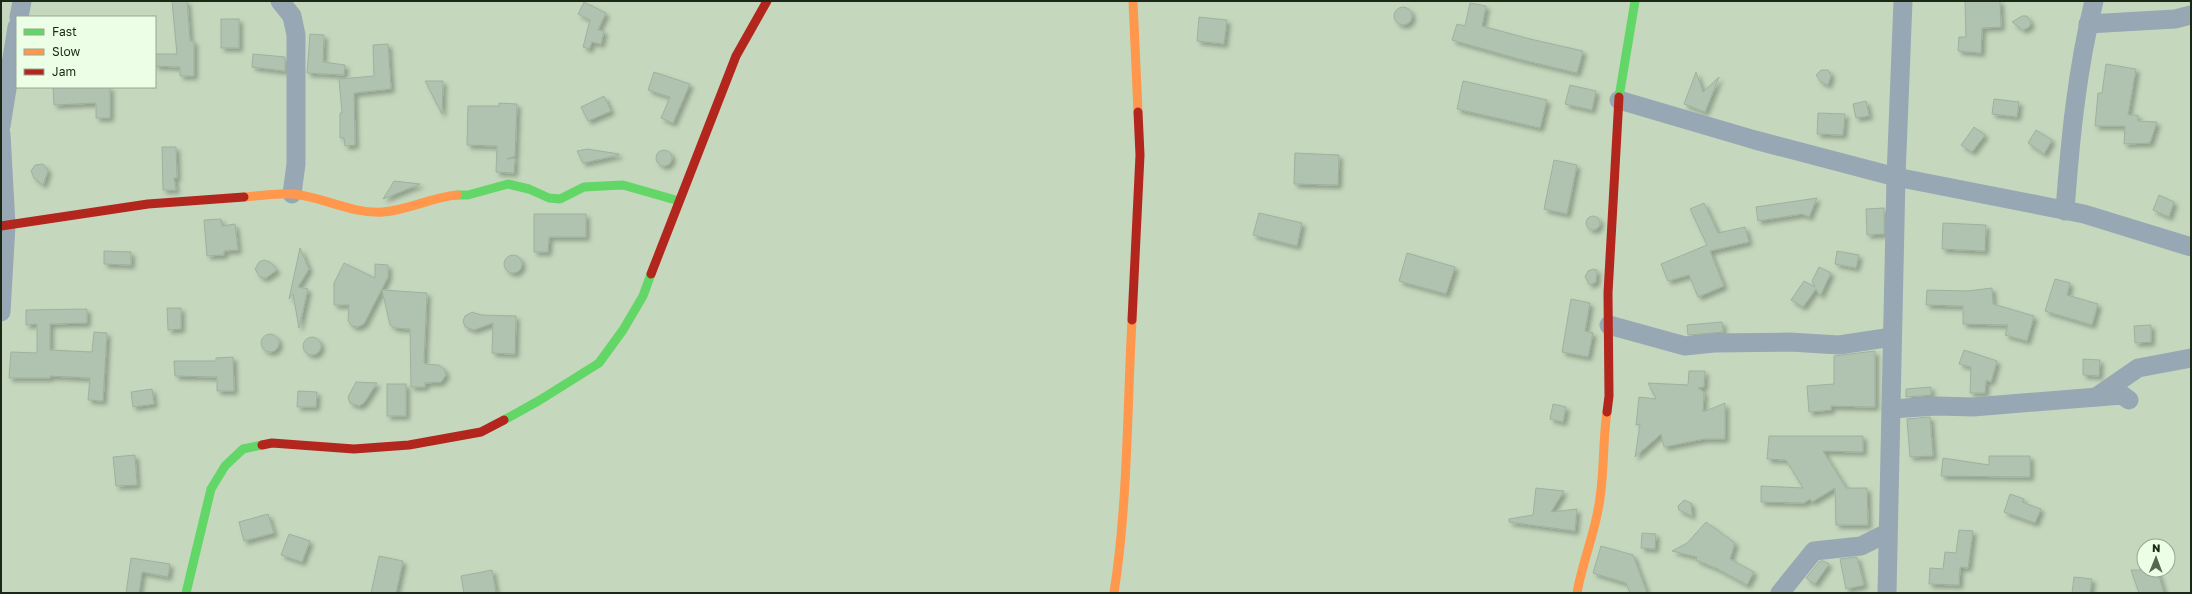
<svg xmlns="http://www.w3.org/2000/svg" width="2192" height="594" font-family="'Golos Text',sans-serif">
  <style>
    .building { fill: #b0c3b1; stroke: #9eb19f; filter: url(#shadow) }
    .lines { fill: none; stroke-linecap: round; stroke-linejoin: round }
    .street { stroke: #98a7b4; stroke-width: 19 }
    .fast { stroke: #63d668; stroke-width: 9 }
    .slow { stroke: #ff974d; stroke-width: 9 }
    .jam { stroke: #b3261e; stroke-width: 9 }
  </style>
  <defs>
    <filter id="shadow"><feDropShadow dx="3.5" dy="3.5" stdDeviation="2" flood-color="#0004"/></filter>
  </defs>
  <rect width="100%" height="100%" fill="#c5d8bd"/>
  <g class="building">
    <polygon points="172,1 187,1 190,41 194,41 194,76 180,76 180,67 155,66 155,54 177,54"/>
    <polygon points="1965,1 2000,1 2001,27 1982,28 1981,53 1958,51 1959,37 1966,37"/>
    <polygon points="584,2 606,13 598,30 604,31 601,44 592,42 589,49 583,47 590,20 578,14"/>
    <polygon points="1470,3 1486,6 1482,26 1530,39 1583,51 1577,73 1519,59 1452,40 1457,24 1465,26"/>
    <circle cx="1403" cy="16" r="9"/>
    <polygon points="2022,16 2027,16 2031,23 2029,27 2023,30 2012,22"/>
    <polygon points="1199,17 1227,20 1224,44 1197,41"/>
    <rect x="221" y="19" width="18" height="29"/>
    <polygon points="310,34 324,35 323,62 345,65 344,75 307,73"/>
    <polygon points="388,44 391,89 354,93 355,145 345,146 344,138 340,138 340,113 342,113 339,79 374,76 373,45"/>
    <polygon points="253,54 285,57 285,71 252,67"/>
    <polygon points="2106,64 2136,69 2128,115 2138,115 2138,121 2157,122 2150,143 2124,144 2125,126 2095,126 2098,93 2102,93"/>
    <polygon points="1821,70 1828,70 1831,75 1828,85 1821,82 1816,75"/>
    <polygon points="654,72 690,84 673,123 661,118 670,97 648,90"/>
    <polygon points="1696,72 1703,92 1719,77 1705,112 1684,104"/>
    <polygon points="425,81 443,81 442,114"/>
    <polygon points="1463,81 1547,100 1540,128 1457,109"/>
    <polygon points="1570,85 1596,91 1592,110 1565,104"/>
    <polygon points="53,87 110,87 110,118 96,118 96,103 54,105"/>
    <polygon points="604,96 611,111 588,121 581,107"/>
    <polygon points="1994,99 2019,102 2017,117 1992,114"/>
    <polygon points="1866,101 1869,116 1856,118 1853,104"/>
    <polygon points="499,103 517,104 515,156 507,159 515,158 514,173 496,172 497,146 467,145 468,106 499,106"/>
    <polygon points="1818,113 1845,114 1843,135 1817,134"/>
    <polygon points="1974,127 1985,135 1972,152 1961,145"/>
    <polygon points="2036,130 2052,140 2044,154 2028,143"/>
    <polygon points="162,147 176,147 177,178 174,178 176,190 163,190"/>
    <polygon points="587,149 619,154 619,155 583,163 577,151"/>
    <circle cx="664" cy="158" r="8"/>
    <polygon points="1295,153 1339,155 1338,185 1294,184"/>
    <polygon points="1554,160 1577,165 1567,214 1544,209"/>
    <polygon points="43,164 48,171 43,185 34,178 31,171 35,165"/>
    <polygon points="394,181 420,184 383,199"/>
    <polygon points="2159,195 2174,202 2169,217 2153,210"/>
    <polygon points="1817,198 1809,217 1802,214 1758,221 1756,207"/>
    <polygon points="1704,203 1718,233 1745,227 1749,242 1710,251 1724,286 1698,297 1689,275 1668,281 1661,264 1707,245 1690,209"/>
    <polygon points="1884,208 1884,234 1867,235 1866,209"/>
    <polygon points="1259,213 1302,223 1297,246 1253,235"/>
    <polygon points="534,214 586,214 586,237 549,237 548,252 534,252"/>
    <circle cx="1593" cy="223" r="7"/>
    <polygon points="221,219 222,226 235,224 238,250 224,251 224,255 207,256 204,220"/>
    <polygon points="1943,223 1986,225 1985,251 1942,249"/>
    <polygon points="300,248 309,269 298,287 308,289 299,328 293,294 289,299"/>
    <polygon points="104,251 131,252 131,265 104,264"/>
    <polygon points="1837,251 1859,255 1856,268 1835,264"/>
    <polygon points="1407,253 1455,267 1446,294 1399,281"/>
    <circle cx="513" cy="264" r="9"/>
    <polygon points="264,260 270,262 277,270 266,278 260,277 255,269 259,262"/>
    <polygon points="344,263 375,278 375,264 388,265 388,277 364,324 358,327 352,326 348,321 349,305 334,305 334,283"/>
    <polygon points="1819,267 1831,273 1820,296 1816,289 1803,307 1791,300 1804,281 1815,287 1812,281"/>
    <polygon points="1593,269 1597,270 1596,282 1590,285 1585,277 1588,271"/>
    <polygon points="2055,279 2070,283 2067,295 2098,304 2092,325 2045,311"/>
    <polygon points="1992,288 1993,304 2034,316 2027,341 2005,335 2008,325 1963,324 1963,306 1926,305 1927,290 1967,291"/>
    <polygon points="382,290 427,293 424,361 425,364 439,365 444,369 446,375 441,382 425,383 425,387 411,387 410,329 395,328 390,325"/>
    <polygon points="1571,299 1590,303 1585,331 1593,333 1588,357 1562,352"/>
    <polygon points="167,308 181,308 181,329 168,330"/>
    <polygon points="87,309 87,323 50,324 50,350 92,352 94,332 107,333 103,401 88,400 90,378 50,376 50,378 9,378 11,352 37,353 37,324 26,325 26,310"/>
    <polygon points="472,312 481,315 516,316 515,354 492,353 493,323 474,330 465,327 463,321 465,316"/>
    <polygon points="1722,322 1723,332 1688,335 1687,325"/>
    <polygon points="2151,325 2151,342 2135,343 2134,326"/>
    <circle cx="270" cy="343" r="9"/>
    <circle cx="312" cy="346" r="9"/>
    <polygon points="1964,350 1997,361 1991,382 1986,380 1985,393 1970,393 1971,367 1959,364"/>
    <polygon points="1875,351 1875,407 1831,406 1831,410 1809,412 1807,386 1834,384 1834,356"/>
    <polygon points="233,357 234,391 217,391 217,377 175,376 174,361 216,361 216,358"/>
    <polygon points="2083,359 2100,360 2099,376 2083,375"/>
    <polygon points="1689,371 1705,371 1704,387 1698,388 1704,392 1703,412 1725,403 1725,439 1704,439 1664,447 1661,434 1635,457 1640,424 1636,425 1639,397 1656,399 1648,383 1688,385"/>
    <polygon points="356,382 377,383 364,403 359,406 350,403 348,397"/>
    <rect x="387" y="384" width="19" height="32"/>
    <polygon points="1931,387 1931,395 1906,397 1906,389"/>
    <polygon points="152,389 154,404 133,407 131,392"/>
    <polygon points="298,391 317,392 316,407 297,407"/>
    <polygon points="1553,404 1566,407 1563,422 1550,419"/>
    <polygon points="1930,417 1933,456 1910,457 1907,419"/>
    <polygon points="1769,436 1863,436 1863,452 1823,451 1846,488 1867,488 1868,525 1836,525 1835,488 1812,502 1810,499 1804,503 1761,502 1761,486 1803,488 1786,460 1767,459"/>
    <polygon points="135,455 137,485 116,486 113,457"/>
    <polygon points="1989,456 2030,456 2030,477 1941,476 1943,458 1989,465"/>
    <polygon points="1536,488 1564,491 1551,512 1577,509 1575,531 1509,522 1509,519 1533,515"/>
    <polygon points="2010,494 2024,499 2022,502 2041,509 2035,523 2004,512"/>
    <polygon points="1684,500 1691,503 1692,516 1679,510 1678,506"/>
    <polygon points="268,514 274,533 244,541 239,522"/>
    <polygon points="1706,522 1735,543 1730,559 1754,572 1747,585 1718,569 1696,560 1697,557 1672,551 1687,543"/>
    <polygon points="1959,530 1973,531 1968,568 1960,567 1959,585 1929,584 1930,568 1943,569 1945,552 1956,553"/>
    <polygon points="1642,533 1656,534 1655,549 1641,548"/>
    <polygon points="289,534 310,541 302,562 281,555"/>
    <polygon points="1601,546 1633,555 1647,593 1630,593 1626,583 1593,573"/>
    <polygon points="379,556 403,561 396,593 371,593"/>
    <polygon points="1857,557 1864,585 1846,589 1840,559"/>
    <polygon points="131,558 170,564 168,577 142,572 139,593 126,593"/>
    <polygon points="1820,561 1824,561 1829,564 1815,584 1806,578"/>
    <polygon points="492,570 496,593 464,593 461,576"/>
    <polygon points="2131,570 2157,570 2164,593 2139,593"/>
    <polygon points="2074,577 2092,579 2090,593 2072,593"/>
  </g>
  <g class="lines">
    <g class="street">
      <polyline points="280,1 292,16 296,35 296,164 292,194"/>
      <polyline points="19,17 22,1"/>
      <polyline points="2088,24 2175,19 2191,15"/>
      <polyline points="1619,100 1755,140 1896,177 2084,214 2191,247"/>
      <polyline points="1,126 17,27"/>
      <polyline points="1,134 6,225 1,312"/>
      <path d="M2065,211C2070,141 2077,69 2094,1"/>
      <polyline points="1609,325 1685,346 1714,343 1790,342 1839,345 1892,337"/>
      <polyline points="2096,397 2138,368 2191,358"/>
      <polyline points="1891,409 1937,406 1973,407 2122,395 2129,400"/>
      <polyline points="1780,593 1814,551 1861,546 1887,533"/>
      <polyline points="1887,593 1896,177 1903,1"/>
    </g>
    <g class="fast">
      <polyline points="1619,97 1635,1"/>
      <polyline points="457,195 468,195 508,184 529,189 549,198 560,199 584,187 623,185 679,201"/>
      <polyline points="504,420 540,400 599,363 623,330 643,296 651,274"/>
      <polyline points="186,593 211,489 225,466 243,449 262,445"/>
    </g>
    <g class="slow">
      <polyline points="1133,1 1138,112"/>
      <path d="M244,197C260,196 278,193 293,194C324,197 351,214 383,212C409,210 432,197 457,195"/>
      <path d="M1114,593C1128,502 1127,411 1132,320"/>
      <path d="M1577,593C1582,564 1593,538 1598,510C1605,477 1602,445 1607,412"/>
    </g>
    <g class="jam">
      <polyline points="1,226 148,204 244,197"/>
      <polyline points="651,274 736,56 767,1"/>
      <polyline points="1132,320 1140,155 1138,112"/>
      <polyline points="1607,412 1609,396 1608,293 1619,97"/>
      <polyline points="262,445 272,443 354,449 409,445 481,432 504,420"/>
    </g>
  </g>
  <rect width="2192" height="594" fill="none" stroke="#1b2815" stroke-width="4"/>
  <rect x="16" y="16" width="140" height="72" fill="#ecfee5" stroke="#98a892"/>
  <rect x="24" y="29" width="20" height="6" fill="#63d668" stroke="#98a892"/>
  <text x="52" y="36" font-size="12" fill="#1b2815">Fast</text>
  <rect x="24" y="49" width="20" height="6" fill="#ff974d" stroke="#98a892"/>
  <text x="52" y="56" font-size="12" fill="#1b2815">Slow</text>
  <rect x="24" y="69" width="20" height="6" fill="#b3261e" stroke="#98a892"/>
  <text x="52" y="76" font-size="12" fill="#1b2815">Jam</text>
  <g transform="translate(2156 558) rotate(1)"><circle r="19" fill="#ecfee5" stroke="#98a892"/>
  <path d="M0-3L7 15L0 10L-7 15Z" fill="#566650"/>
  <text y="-6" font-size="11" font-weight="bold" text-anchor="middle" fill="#1b2815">N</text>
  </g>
</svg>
